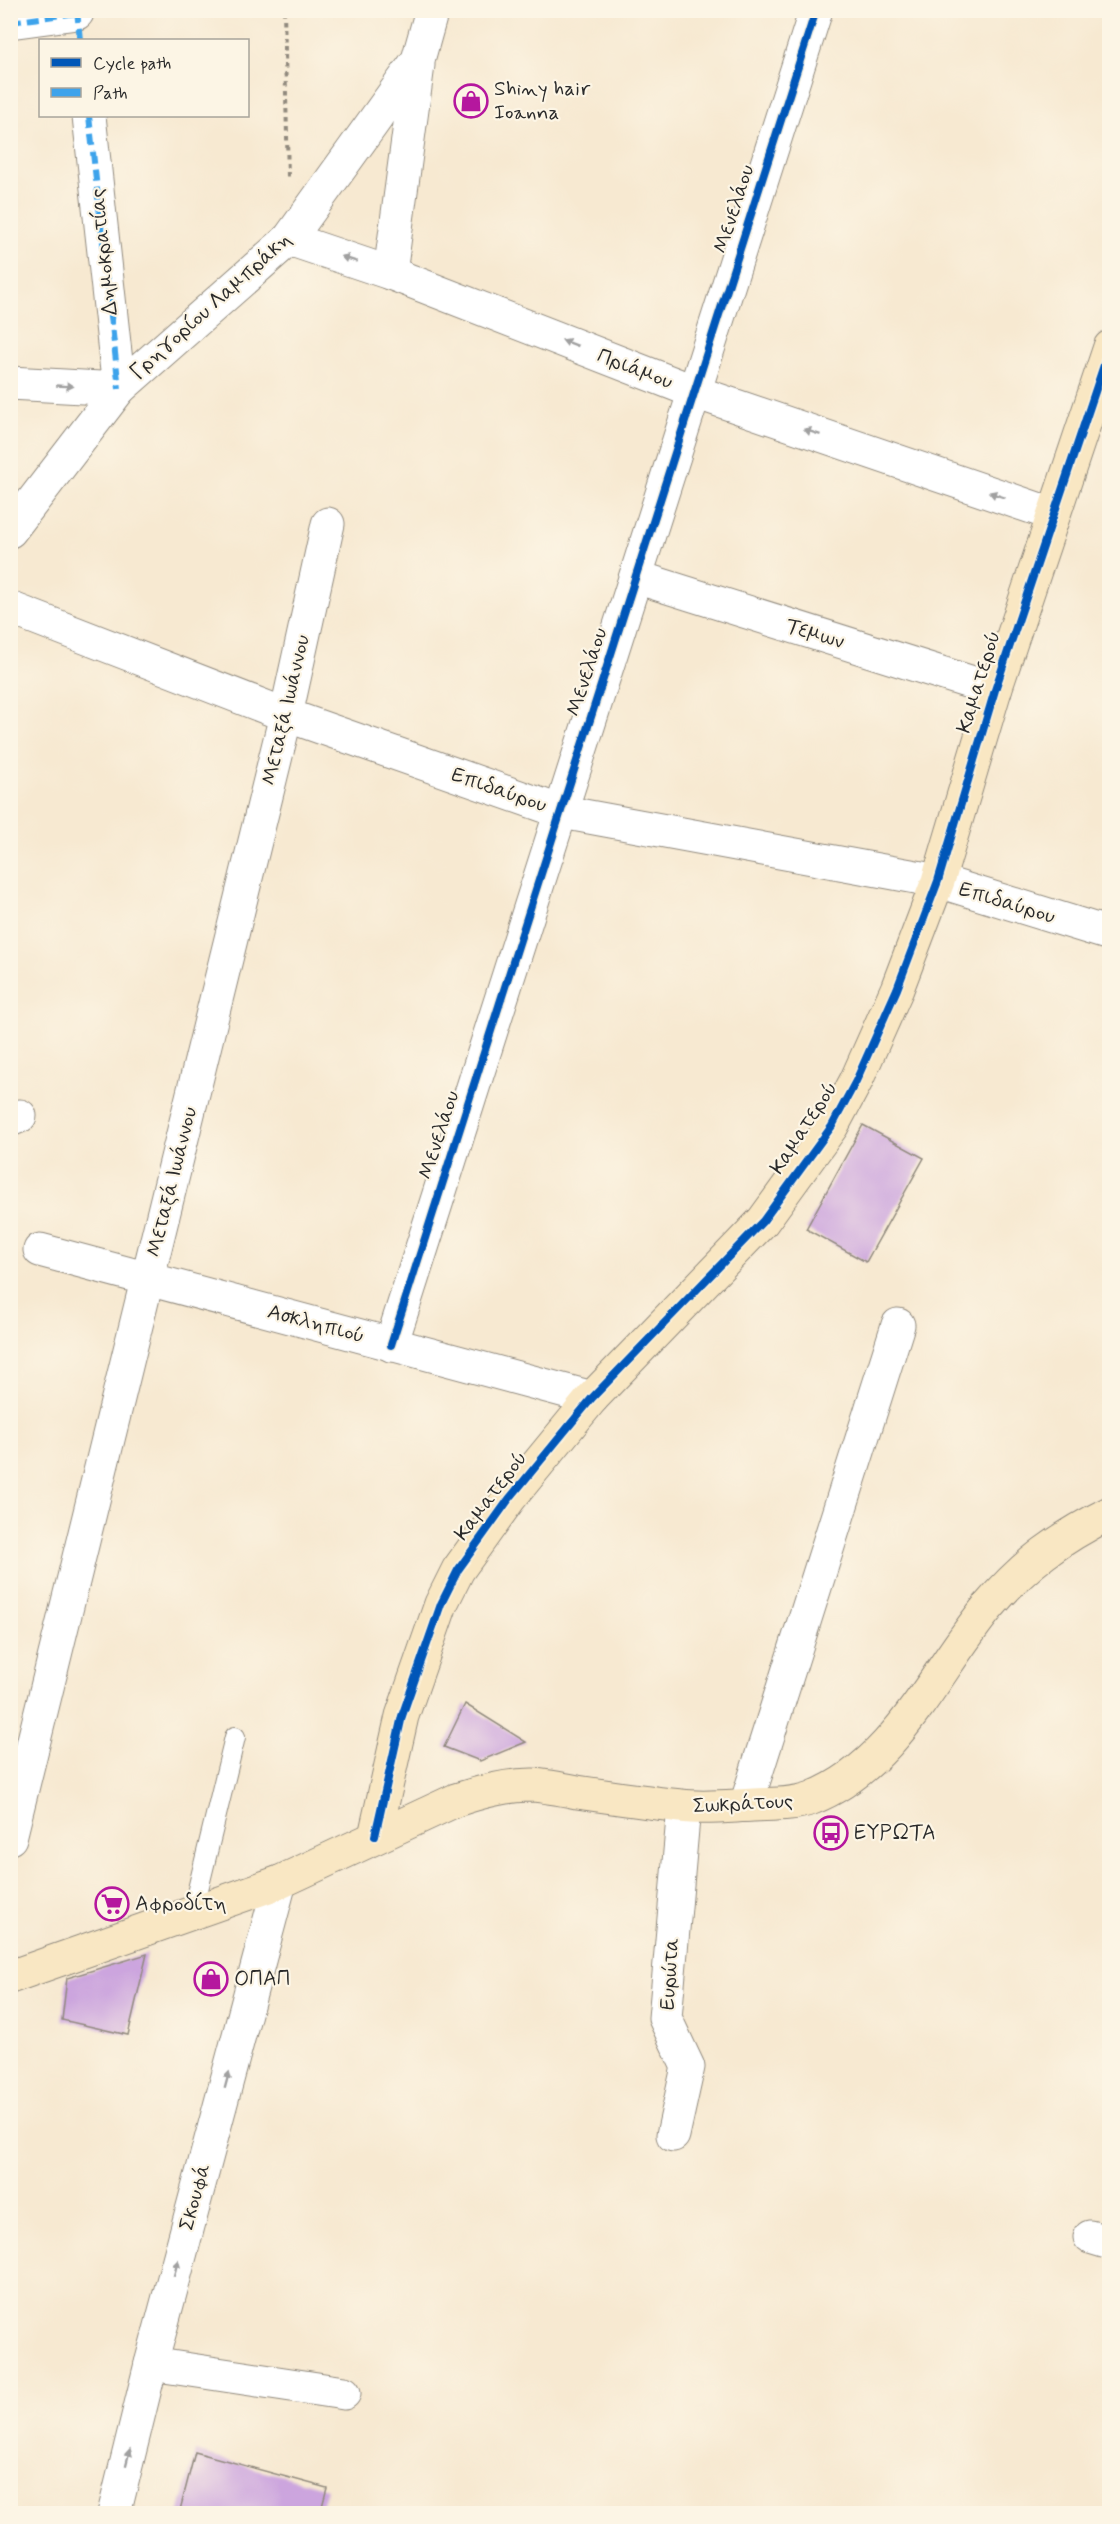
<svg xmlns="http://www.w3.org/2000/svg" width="1120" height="2524" font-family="Mynerve,sans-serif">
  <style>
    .building { fill: #cca5de }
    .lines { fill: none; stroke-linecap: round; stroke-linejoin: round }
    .lane-casing { stroke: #918a7e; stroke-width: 22 }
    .street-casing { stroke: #918a7e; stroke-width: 35 }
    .secondary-casing { stroke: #918a7e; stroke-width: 35 }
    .path { stroke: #918a7e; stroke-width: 4; stroke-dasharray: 4.5 4.5; stroke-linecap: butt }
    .lane { stroke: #fff; stroke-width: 20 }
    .street { stroke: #fff; stroke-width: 33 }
    .secondary { stroke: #f9e7c3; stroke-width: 33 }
    .quiet { stroke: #3ea3eb; stroke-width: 6; stroke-dasharray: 12 6; stroke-linecap: butt }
    .cycleway-casing { stroke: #fcf5e5; stroke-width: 11 }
    .cycleway { stroke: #0057b8; stroke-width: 8 }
    .oneway { fill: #a0a0a0 }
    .labels { text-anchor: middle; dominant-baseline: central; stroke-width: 4.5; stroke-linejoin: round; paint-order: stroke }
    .poi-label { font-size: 21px; fill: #2b2b2b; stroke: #fcf5e5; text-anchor: start }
    .street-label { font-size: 21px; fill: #2b2b2b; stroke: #fcf5e5 }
  </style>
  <rect width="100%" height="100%" fill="#fcf5e5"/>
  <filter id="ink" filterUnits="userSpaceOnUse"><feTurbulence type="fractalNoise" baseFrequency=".0167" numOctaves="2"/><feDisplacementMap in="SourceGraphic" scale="12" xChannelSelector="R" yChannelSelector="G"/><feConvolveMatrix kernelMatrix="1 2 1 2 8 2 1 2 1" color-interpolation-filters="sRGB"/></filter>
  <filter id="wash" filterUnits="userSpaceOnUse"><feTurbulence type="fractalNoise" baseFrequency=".008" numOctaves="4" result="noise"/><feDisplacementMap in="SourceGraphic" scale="24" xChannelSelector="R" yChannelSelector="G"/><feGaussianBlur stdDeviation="1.35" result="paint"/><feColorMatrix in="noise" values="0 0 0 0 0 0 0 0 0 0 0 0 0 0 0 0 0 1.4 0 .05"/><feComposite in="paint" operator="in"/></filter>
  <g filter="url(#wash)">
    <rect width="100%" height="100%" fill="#f7e9d1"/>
    <g id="blocks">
      <g class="building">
        <polygon points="863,1125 924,1158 866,1262 806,1229"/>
        <polygon points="465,1704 526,1742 480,1761 444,1747"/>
        <polygon points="147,1954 128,2035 62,2020 67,1978"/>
        <polygon points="195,2452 327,2488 320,2514 179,2514"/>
      </g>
    </g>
  </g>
  <g filter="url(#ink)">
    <use href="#blocks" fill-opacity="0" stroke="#918a7e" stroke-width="1.5"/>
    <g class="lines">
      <defs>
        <polyline id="lane" points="192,1914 235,1737"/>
        <g id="street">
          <polyline points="10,22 77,13"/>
          <polyline points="89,116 119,389"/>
          <polyline points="289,239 390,273 695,392 1052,514"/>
          <polyline points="390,273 418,65"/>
          <polyline points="10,383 119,389"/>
          <polyline points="10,531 119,389 289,239 418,60 432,10"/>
          <polyline points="636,577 995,690"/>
          <polyline points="10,608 286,715 562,812 938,881 1110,934"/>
          <polyline points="10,1120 20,1116"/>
          <polyline points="40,1250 592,1398"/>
          <polyline points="391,1345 816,10"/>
          <polyline points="746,1805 898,1325"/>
          <polyline points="10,1838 286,715 328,524"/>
          <polyline points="673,2135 688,2067 665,2018 684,1807"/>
          <polyline points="1090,2237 1110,2243"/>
          <polyline points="151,2364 344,2393"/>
          <polyline points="114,2514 151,2364 280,1882"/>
        </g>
        <g id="secondary">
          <polyline points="375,1836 402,1716 441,1604 458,1570 509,1499 592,1398 763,1221 832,1126 856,1081 897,989 938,881 995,690 1110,347"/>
          <path d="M10,1977L280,1882L456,1800C481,1792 506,1785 532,1785C547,1786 562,1789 577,1792C611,1797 646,1802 681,1806C704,1809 730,1806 753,1805C772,1804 794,1805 812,1798C896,1765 934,1672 988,1607C1024,1564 1060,1538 1110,1513"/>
        </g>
      </defs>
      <use href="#lane" class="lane-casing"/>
      <use href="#street" class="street-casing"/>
      <use href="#secondary" class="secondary-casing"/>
      <polyline class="path" points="284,10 288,178"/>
      <use href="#lane" class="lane"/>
      <use href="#street" class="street"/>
      <use href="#secondary" class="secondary"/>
      <g class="quiet">
        <polyline points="77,10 80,40"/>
        <polyline points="10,22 77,13"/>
        <polyline points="89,116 119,389"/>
      </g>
      <defs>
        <g id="cycleway">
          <polyline points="391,1345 816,10"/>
          <polyline points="375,1836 402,1716 441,1604 458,1570 509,1499 592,1398 763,1221 832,1126 856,1081 897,989 938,881 995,690 1110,347"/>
        </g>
      </defs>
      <use href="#cycleway" class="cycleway-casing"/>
      <use href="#cycleway" class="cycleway"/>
    </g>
    <defs><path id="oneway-solid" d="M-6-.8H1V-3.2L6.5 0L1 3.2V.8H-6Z" transform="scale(1.5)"/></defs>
    <g class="oneway">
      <use href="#oneway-solid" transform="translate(349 259) rotate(-162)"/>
      <use href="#oneway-solid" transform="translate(570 343) rotate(-159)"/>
      <use href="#oneway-solid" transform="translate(65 386) rotate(3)"/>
      <use href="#oneway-solid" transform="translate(812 432) rotate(-161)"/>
      <use href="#oneway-solid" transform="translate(997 495) rotate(-161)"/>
      <use href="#oneway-solid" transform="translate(227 2080) rotate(-75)"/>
      <use href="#oneway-solid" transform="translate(176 2268) rotate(-75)"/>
      <use href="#oneway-solid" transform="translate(128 2457) rotate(-76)"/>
    </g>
  </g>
  <defs>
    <symbol id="shop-ring" viewBox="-11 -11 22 22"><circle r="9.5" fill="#fcf5e5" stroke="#b5179e" stroke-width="1.5"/><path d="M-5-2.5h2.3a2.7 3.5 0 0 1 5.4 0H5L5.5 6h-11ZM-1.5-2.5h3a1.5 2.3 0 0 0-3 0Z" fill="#b5179e"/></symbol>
    <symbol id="bus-ring" viewBox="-11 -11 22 22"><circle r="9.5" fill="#fcf5e5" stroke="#b5179e" stroke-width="1.5"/><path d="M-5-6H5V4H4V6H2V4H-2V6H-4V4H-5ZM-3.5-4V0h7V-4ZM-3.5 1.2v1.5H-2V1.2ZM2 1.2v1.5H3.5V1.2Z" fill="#b5179e"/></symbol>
    <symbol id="supermarket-ring" viewBox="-11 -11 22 22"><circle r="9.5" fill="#fcf5e5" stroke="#b5179e" stroke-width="1.5"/><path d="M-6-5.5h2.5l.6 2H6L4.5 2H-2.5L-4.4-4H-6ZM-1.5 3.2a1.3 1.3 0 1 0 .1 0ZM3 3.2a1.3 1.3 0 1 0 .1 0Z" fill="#b5179e"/></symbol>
  </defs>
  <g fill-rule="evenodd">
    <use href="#shop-ring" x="452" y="82" width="38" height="38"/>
    <use href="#bus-ring" x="812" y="1814" width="38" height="38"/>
    <use href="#supermarket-ring" x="93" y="1885" width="38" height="38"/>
    <use href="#shop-ring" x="192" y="1960" width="38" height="38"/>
  </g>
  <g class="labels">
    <g class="poi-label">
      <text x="494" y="89">Shiny hair<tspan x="494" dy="24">Ioanna</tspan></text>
      <text x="854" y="1833">ΕΥΡΩΤΑ</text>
      <text x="135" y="1904">Αφροδίτη</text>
      <text x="234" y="1979">ΟΠΑΠ</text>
    </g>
    <g class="street-label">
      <text transform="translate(734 209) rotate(-72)">Μενελάου</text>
      <text transform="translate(104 252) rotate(-96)">Δημοκρατίας</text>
      <text transform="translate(211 306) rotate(-42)">Γρηγορίου Λαμπράκη</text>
      <text transform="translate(635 369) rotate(21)">Πριάμου</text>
      <text transform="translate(815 634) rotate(17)">Τεμων</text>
      <text transform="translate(587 672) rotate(-72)">Μενελάου</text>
      <text transform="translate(979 682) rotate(-73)">Καματερού</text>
      <text transform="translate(286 710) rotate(-77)">Μεταξά Ιωάννου</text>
      <text transform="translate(499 790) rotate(19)">Επιδαύρου</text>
      <text transform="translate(1007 903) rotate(17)">Επιδαύρου</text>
      <text transform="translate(804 1128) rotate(-57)">Καματερού</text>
      <text transform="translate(439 1135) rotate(-72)">Μενελάου</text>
      <text transform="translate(172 1182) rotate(-76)">Μεταξά Ιωάννου</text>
      <text transform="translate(316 1324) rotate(15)">Ασκληπιού</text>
      <text transform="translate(491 1496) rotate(-53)">Καματερού</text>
      <text transform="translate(743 1804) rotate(-3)">Σωκράτους</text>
      <text transform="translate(670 1974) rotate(-86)">Ευρώτα</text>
      <text transform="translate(195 2197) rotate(-75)">Σκουφά</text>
    </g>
  </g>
  <rect width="1120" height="2524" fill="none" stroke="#fcf5e5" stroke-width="36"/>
  <rect x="39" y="39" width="210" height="78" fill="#fcf5e5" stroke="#a8a49b" stroke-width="1.5"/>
  <rect x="51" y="58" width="30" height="9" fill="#0057b8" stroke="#a8a49b" stroke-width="1.5"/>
  <text x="93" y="69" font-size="18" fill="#2b2b2b">Cycle path</text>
  <rect x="51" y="88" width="30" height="9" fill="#3ea3eb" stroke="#a8a49b" stroke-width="1.5"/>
  <text x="93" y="99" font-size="18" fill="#2b2b2b">Path</text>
</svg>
